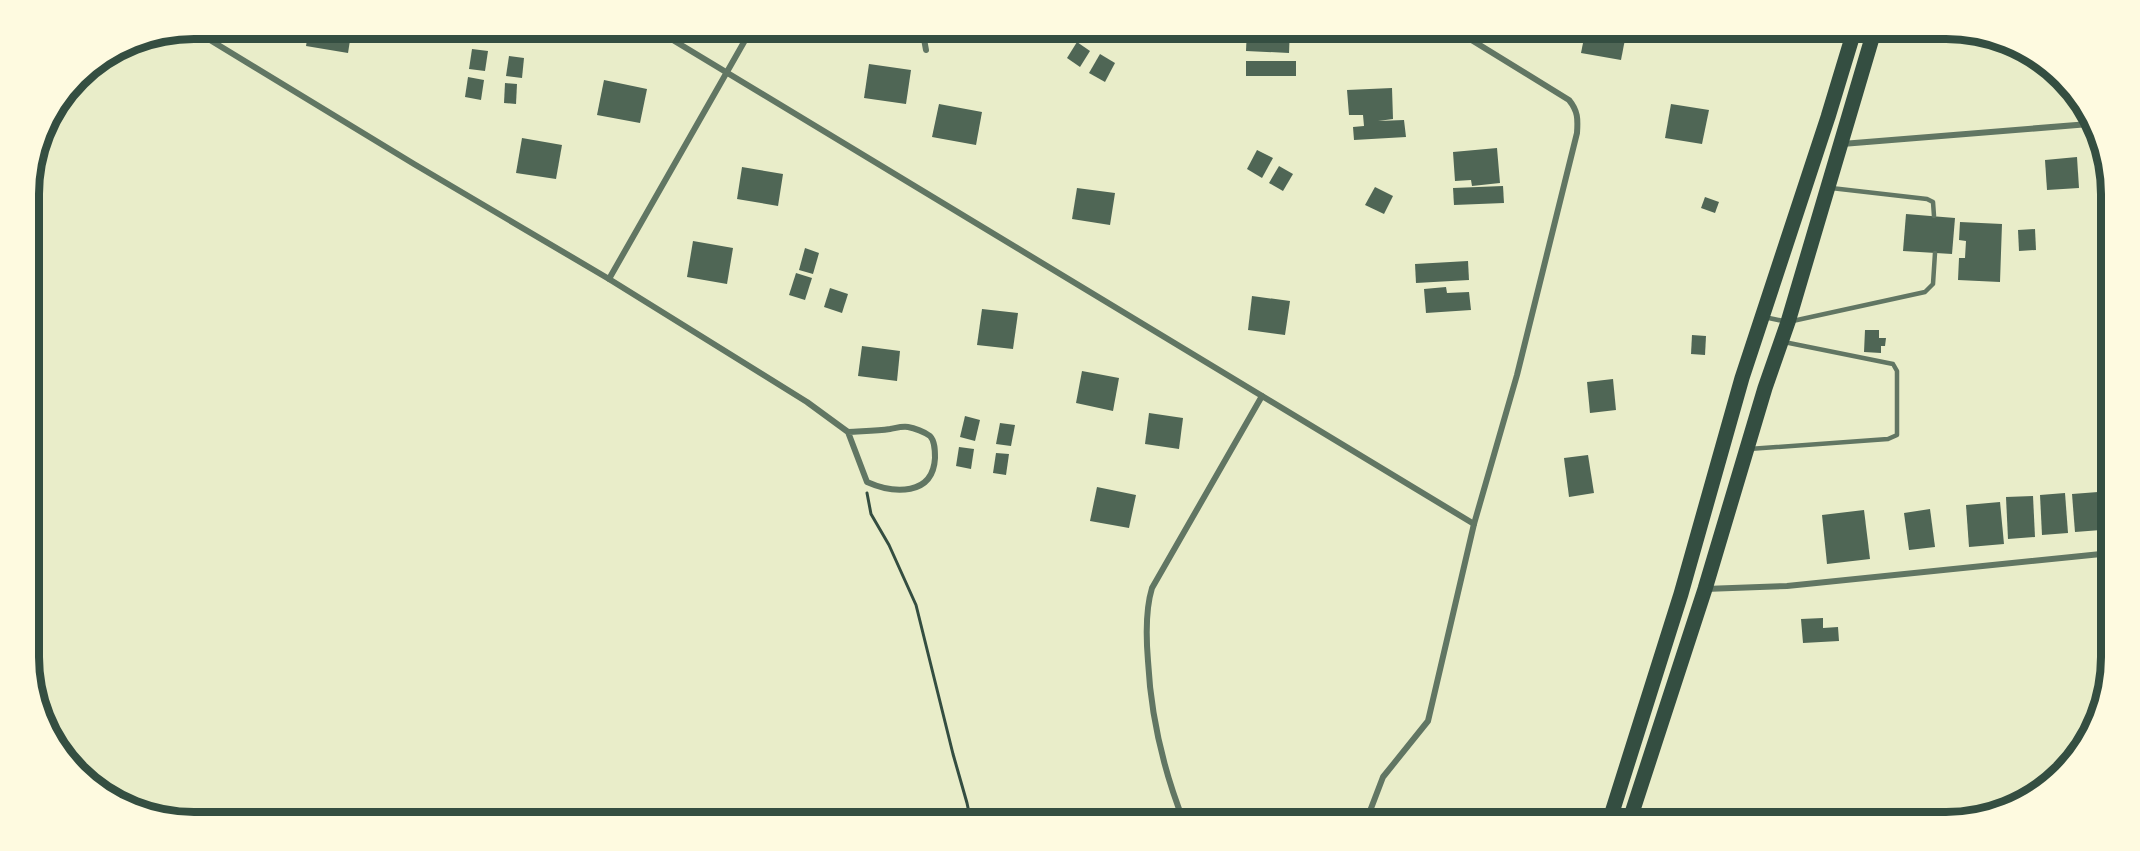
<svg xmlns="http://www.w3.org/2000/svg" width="2140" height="851" font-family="'Roboto Serif',serif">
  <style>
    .building { fill: #4f6655 }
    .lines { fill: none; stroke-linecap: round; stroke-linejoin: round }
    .path { stroke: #344e41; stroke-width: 3 }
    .service { stroke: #617663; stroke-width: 4.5 }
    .minor { stroke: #617663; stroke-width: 6 }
    .primary { stroke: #344e41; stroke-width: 15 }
    .rim { fill: none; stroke: #344e41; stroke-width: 8 }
  </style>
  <rect width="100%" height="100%" fill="#e9edc9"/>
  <g class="building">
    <polygon points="309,28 352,28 348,53 306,46"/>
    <polygon points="1247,28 1290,28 1289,53 1246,51"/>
    <polygon points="1586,28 1627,29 1621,60 1581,53"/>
    <polygon points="1077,42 1090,51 1080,67 1067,58"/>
    <polygon points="472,49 488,51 485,71 469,69"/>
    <polygon points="1100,54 1115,63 1105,82 1089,73"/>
    <polygon points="509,56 524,58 522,78 506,76"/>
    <rect x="1246" y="61" width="50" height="15"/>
    <polygon points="869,64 911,70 906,104 864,98"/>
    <polygon points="468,77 484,80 481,100 465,97"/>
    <polygon points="604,80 647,89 640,123 597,115"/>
    <polygon points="505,83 517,84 516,104 504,103"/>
    <polygon points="1392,88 1393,119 1378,121 1404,120 1406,137 1354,140 1353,127 1364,126 1363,115 1349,115 1347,90"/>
    <polygon points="939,104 982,112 976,145 932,137"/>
    <polygon points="1671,104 1709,110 1702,144 1665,138"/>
    <polygon points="522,138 562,145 556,179 516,173"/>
    <polygon points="1497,148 1500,183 1472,186 1471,180 1455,181 1453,152"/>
    <polygon points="1257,150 1273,158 1262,178 1247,169"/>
    <polygon points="2077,157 2079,188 2047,190 2045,160"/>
    <polygon points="1279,166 1293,174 1283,191 1269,183"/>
    <polygon points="742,167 783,174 778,206 737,199"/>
    <polygon points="1503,186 1504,203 1454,205 1453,188"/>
    <polygon points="1375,187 1393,196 1384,214 1365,205"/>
    <polygon points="1077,188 1115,193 1110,225 1072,219"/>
    <polygon points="1705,197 1719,202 1715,213 1701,208"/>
    <polygon points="1906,214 1955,218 1952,254 1903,251"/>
    <polygon points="1960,222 2002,224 2000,282 1958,280 1959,258 1965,258 1966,241 1959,240"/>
    <polygon points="2035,229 2036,250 2019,251 2018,230"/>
    <polygon points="693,241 733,248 727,284 687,277"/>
    <polygon points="805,248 819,253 813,274 799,270"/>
    <polygon points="1468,261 1469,280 1416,283 1415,264"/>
    <polygon points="796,273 812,278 805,300 789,295"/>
    <polygon points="1446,287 1447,293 1469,292 1471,310 1426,313 1424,289"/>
    <polygon points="830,288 848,294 842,313 824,307"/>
    <polygon points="1252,296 1290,301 1285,335 1248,330"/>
    <polygon points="982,309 1018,313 1013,349 977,345"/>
    <polygon points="1865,330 1879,330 1879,338 1886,338 1885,346 1881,346 1881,353 1864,352"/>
    <polygon points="1692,335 1706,336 1705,355 1691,354"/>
    <polygon points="862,346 900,351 897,381 858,376"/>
    <polygon points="1082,371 1119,378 1113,411 1076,403"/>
    <polygon points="1613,379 1616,410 1590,413 1587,382"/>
    <polygon points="1149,413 1183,418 1179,449 1145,444"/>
    <polygon points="965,416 980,420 975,441 960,437"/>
    <polygon points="1000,423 1015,425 1011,446 996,444"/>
    <polygon points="959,447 974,449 971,469 956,466"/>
    <polygon points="996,453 1009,454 1006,475 993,473"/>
    <polygon points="1588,455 1594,493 1569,497 1564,458"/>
    <polygon points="1097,487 1136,495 1129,528 1090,521"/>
    <polygon points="2098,492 2101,530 2075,532 2072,494"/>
    <polygon points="2106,492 2111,492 2111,528 2108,528"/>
    <polygon points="2065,493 2068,533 2042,535 2040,495"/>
    <polygon points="2033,496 2035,537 2008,539 2006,497"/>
    <polygon points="2000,502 2004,544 1969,547 1966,505"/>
    <polygon points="1930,509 1935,547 1909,550 1904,513"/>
    <polygon points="1864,510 1870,559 1827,564 1822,515"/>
    <polygon points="1823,618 1823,628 1838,627 1839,641 1803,643 1801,619"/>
  </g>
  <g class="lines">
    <polyline class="path" points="867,493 871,514 889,545 916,605 953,754 967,803 971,822"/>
    <g class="service">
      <polyline points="1831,188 1927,199 1933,202 1934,216"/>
      <polyline points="1764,317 1788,322 1925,292 1933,284 1935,253"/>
      <polyline points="1749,449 1888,439 1897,435 1897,371 1893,364 1784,342"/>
    </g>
    <g class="minor">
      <polyline points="653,28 1474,524"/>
      <polyline points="922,28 926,50"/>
      <path d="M192,29L414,164L609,279L807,402L848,432L867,482C894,494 933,496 935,458C935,451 935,441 930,436C925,432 914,428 908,427C902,426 896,428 890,429C876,431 862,431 848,432"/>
      <polyline points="1842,144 2089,124"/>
      <polyline points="609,279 752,28"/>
      <polyline points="1705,589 1787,586 2111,553"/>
      <path d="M1184,822C1163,769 1151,718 1148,661C1146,637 1145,611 1152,588L1262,396"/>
      <path d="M1368,822L1370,811L1383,777L1428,721L1474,524L1517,375L1577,133C1578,119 1578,111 1569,100L1452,28"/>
    </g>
    <g class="primary">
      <polyline points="1609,822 1681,594 1742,378 1828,117 1855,28"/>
      <polyline points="1629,822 1705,589 1765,388 1788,322 1875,28"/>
    </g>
  </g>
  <path d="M0 0H2140V851H0ZM194 39H1946A155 155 0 0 1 2101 194V657A155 155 0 0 1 1946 812H194A155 155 0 0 1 39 657V194A155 155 0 0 1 194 39Z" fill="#fefae0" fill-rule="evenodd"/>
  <path class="rim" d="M194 39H1946A155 155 0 0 1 2101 194V657A155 155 0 0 1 1946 812H194A155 155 0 0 1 39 657V194A155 155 0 0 1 194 39Z"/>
</svg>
